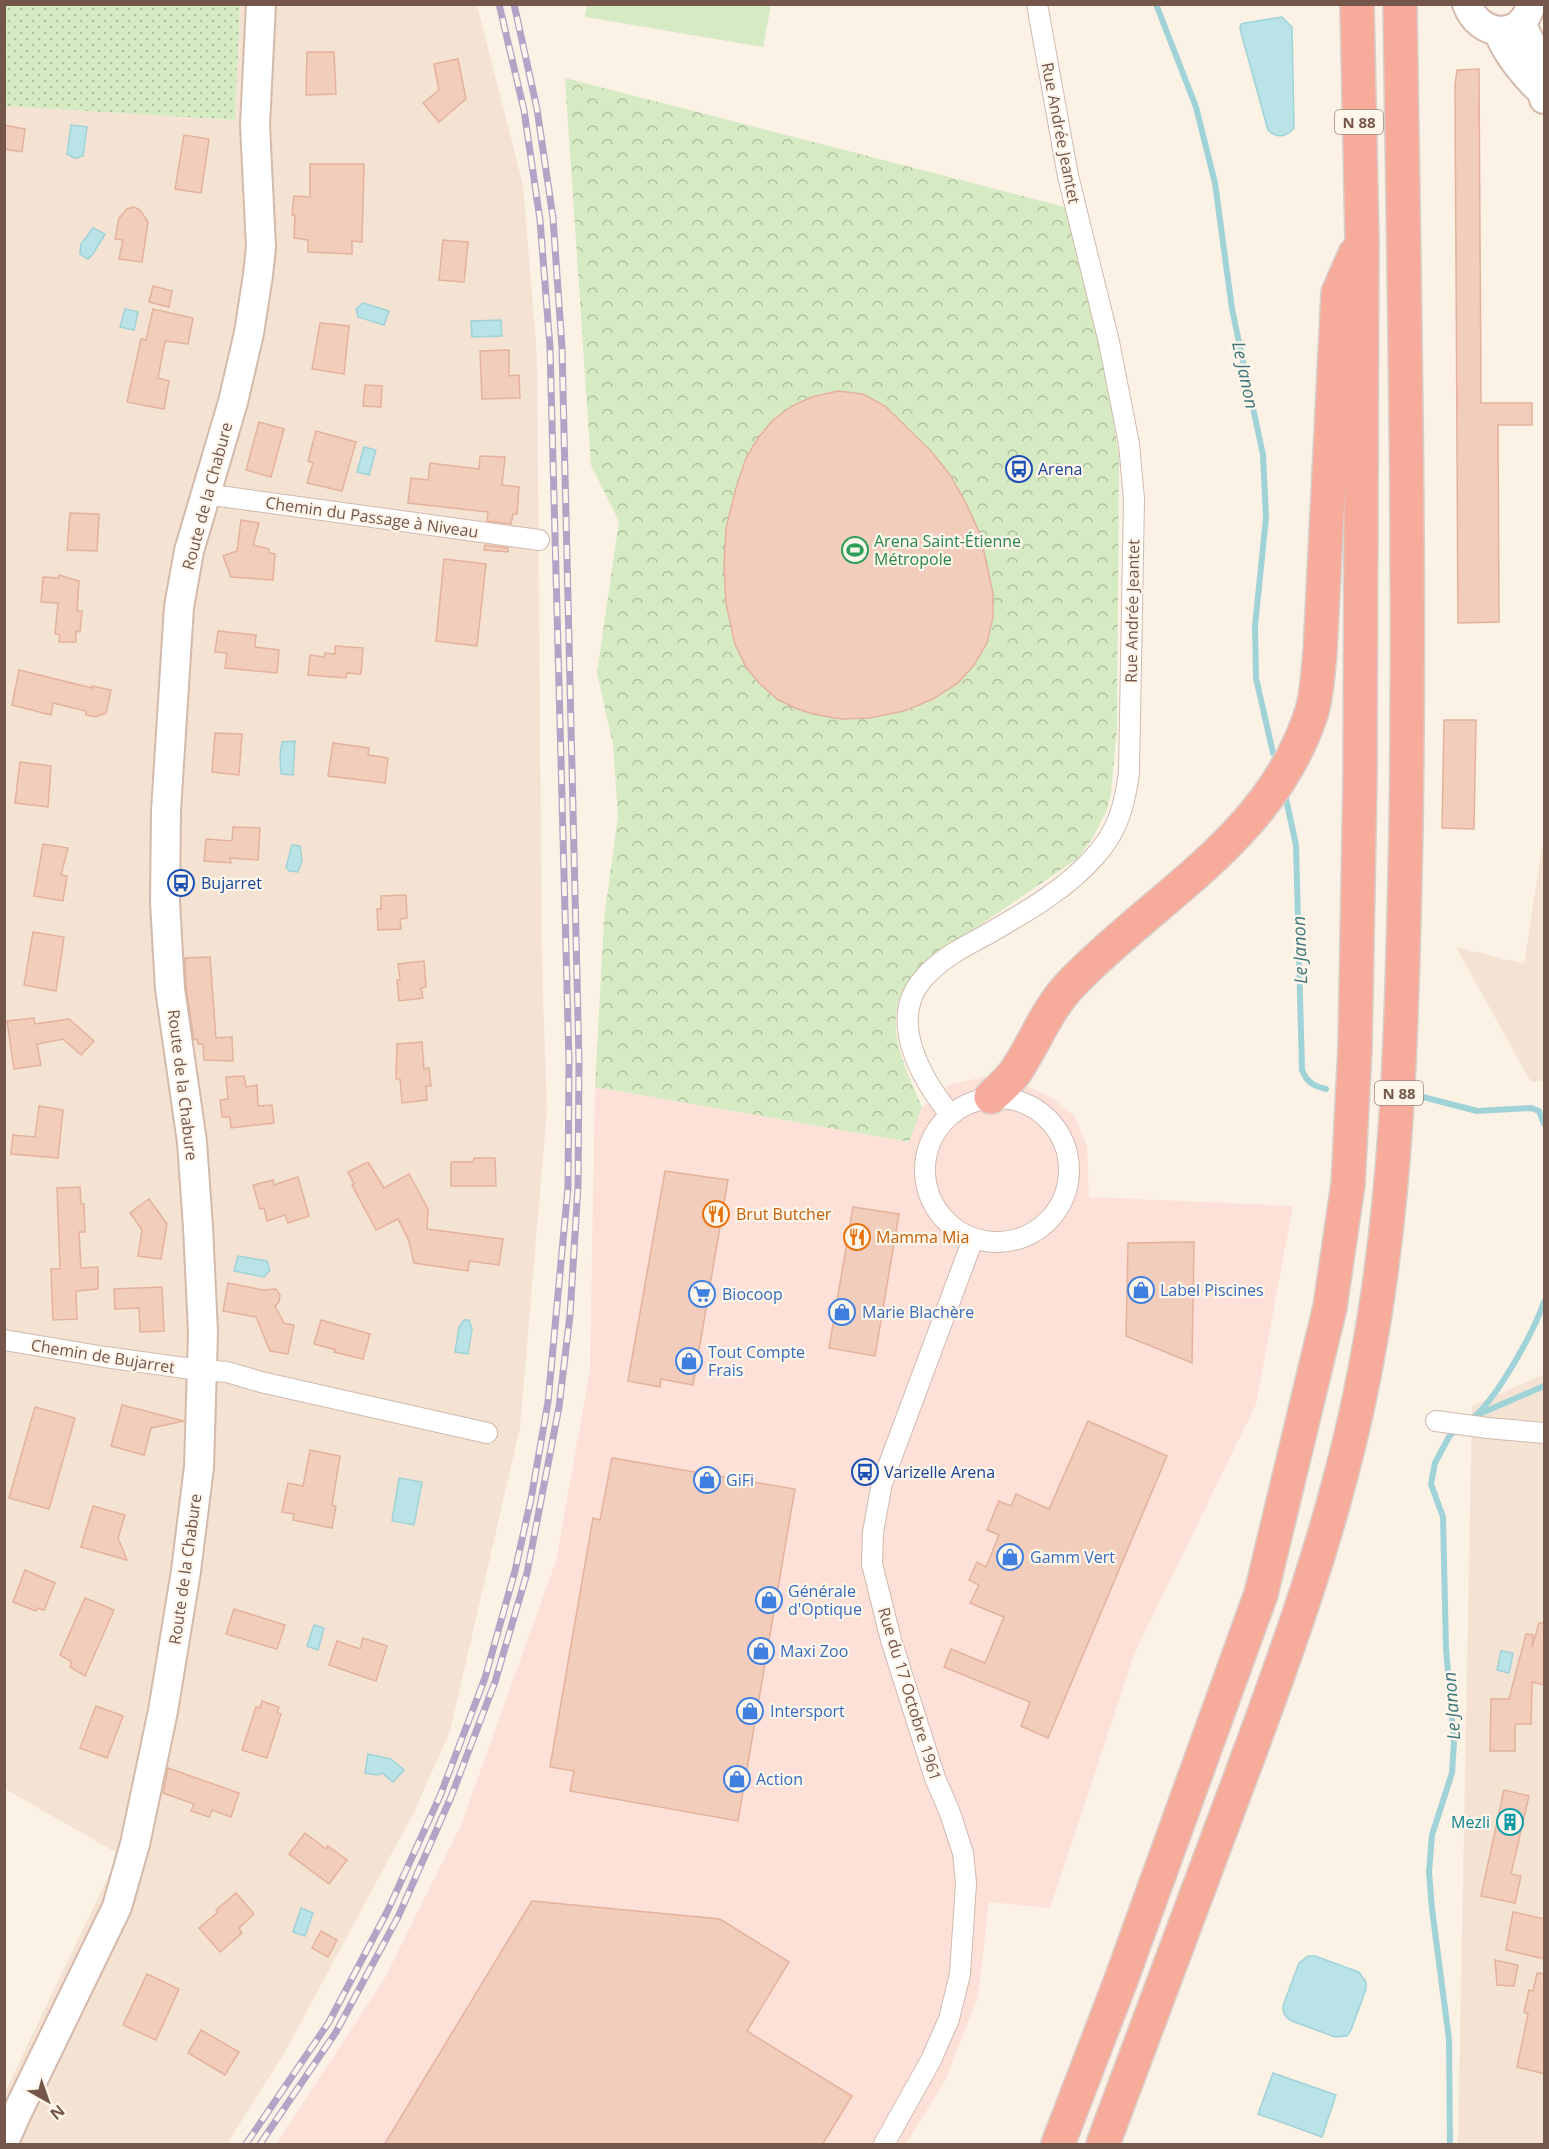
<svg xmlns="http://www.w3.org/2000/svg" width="1549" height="2149" font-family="'Open Sans',sans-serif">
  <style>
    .residential { fill: #f4e2d3 }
    .commercial { fill: #fde0d8 }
    .grass { fill: url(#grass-dots) }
    .park { fill: url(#park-crowns) }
    .pitch { fill: #d6eac3 }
    .water { fill: #b9e3e6; stroke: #9fd3d8; stroke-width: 1.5 }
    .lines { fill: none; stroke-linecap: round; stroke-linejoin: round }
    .stream { stroke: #9fd3d8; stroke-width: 6 }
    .building { fill: #f2cdbc; stroke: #e4b29c; stroke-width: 1.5 }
    .street-casing { stroke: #d0baae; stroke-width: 22 }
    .secondary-casing { stroke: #d3baab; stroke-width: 32 }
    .highway-casing { stroke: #d8d0cc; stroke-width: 36 }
    .street { stroke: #fff; stroke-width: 20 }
    .secondary { stroke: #fff; stroke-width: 28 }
    .highway { stroke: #f7ac9b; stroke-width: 33 }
    .rail-casing { stroke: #b3a3c6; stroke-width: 7 }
    .rail { stroke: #fff6eb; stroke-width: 4.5; stroke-dasharray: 14; stroke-linecap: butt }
    .labels { text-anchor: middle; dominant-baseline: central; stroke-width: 4.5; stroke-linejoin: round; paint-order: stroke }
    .shield { fill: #fff6eb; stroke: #9e867a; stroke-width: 1.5 }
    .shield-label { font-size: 15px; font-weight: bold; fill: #75564a }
    .street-label { font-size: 16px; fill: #75564a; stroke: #fff6eb }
    .transit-label { font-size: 16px; fill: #164399; stroke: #fff6eb; text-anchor: start }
    .leisure-label { font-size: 16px; fill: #27864d; stroke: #fff6eb; text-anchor: start }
    .food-label { font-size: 16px; fill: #c56008; stroke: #fff6eb; text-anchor: start }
    .shop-label { font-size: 16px; fill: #366cbe; stroke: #fff6eb; text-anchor: start }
    .culture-label { font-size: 16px; fill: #0d838f; stroke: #fff6eb; text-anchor: end }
    .water-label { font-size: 18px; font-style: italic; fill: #3d767b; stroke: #fff6eb }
  </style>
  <defs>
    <pattern id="grass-dots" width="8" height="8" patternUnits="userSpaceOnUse" patternTransform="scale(1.5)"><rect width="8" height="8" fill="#d6eac3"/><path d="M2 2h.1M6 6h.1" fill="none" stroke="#b2c0a0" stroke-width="1.8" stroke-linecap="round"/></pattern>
    <pattern id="park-crowns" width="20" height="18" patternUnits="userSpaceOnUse" patternTransform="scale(1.5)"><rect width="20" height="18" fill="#d6eac3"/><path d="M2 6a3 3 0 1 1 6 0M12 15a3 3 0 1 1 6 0" fill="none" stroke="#b2c0a0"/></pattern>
  </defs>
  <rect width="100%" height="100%" fill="#fcf1e5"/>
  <g class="residential">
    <polygon points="240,5 477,5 523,185 537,356 542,971 547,1110 520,1427 450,1731 414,1812 286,2050 227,2144 5,2144 5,2092 119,1854 5,1789 4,106 235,120"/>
    <polygon points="1542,848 1544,848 1544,1081 1531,1082 1456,947 1524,964"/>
    <polygon points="1544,1374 1544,2144 1458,2144 1472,1406"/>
  </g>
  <polygon class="commercial" points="999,1073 1052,1098 1075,1117 1087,1146 1089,1197 1293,1206 1256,1404 1135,1652 1050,1908 989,1902 978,1996 946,2079 906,2144 276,2144 385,1978 461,1825 556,1561 590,1370 595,1087 908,1142 922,1107 949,1085"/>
  <polygon class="grass" points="4,5 240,5 235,120 5,106"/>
  <path class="park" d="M565,78L1065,207L1103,350L1119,457L1117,730L1111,792L1107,810L1092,839L1078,858L941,952C929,963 913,974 905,988C882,1026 907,1071 922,1107L909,1142L595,1087L604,919L618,816L613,744L597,673L619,521L591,465Z"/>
  <polygon class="pitch" points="587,5 587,4 771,5 763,47 585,17"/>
  <g class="water">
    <path d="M1282,17L1292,27L1294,128C1286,137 1277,139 1268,130L1240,29L1241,24L1245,23Z"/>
    <path d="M71,125L87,127L83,156C69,160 79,159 67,154Z"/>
    <polygon points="93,228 105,234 93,254 88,259 80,254 81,244"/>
    <polygon points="363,303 389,311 384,325 358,317 356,309"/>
    <polygon points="125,309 138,312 134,330 120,327"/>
    <polygon points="501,320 502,336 472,337 471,321"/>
    <polygon points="364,447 376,450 369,475 357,472"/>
    <polygon points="295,741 293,775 281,774 280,757 282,742"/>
    <polygon points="292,845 300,846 302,860 298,872 289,871 286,867"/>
    <polygon points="238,1256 267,1261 270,1270 264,1277 234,1271"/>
    <polygon points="464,1320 469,1320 472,1329 468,1354 455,1352 459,1327"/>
    <polygon points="399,1478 422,1482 414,1525 392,1521"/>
    <polygon points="314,1625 324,1628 318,1650 307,1646"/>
    <polygon points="1501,1651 1513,1653 1509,1673 1497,1670"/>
    <polygon points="368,1754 391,1759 404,1770 393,1782 382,1773 378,1775 365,1773"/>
    <polygon points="301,1908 313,1913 305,1936 293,1932"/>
    <path d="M1308,1956H1315L1359,1972L1366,1982V1989L1351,2030L1347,2036L1335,2037L1292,2021C1285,2017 1283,2014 1283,2006L1299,1963Z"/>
    <polygon points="1273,2073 1336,2095 1322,2137 1258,2114"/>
  </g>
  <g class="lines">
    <g class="stream">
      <polyline points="1156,4 1196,107 1215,183 1232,309 1263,455 1266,518 1255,626 1256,678 1273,753"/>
      <path d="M1286,799L1296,845L1302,1070C1307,1082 1313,1086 1326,1089"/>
      <polyline points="1423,1097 1477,1111 1531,1108 1539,1111 1544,1124"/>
      <polyline points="1479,1414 1544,1386"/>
      <path d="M1470,1420C1495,1403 1534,1331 1544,1302"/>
      <polyline points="1450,2144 1449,2039 1432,1909 1429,1872 1432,1835 1452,1773 1454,1742 1446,1649 1443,1517 1431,1484 1435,1463 1450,1435 1457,1430"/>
    </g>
  </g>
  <g class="building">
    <polygon points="307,52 334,52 336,94 306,95"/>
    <polygon points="458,59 466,99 439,122 423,103 439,90 434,64"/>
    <polygon points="1479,69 1481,403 1532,403 1532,425 1498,425 1499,622 1458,623 1455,85 1457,70"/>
    <polygon points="4,125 25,129 22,152 4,149"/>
    <polygon points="184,135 209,139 201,193 175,189"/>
    <polygon points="310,164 364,164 362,242 352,241 352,254 308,252 308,240 294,238 295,215 292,215 294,196 310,197"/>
    <polygon points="134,207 140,210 148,222 142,262 119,259 123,240 115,239 119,218 127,209"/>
    <polygon points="443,240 468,242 464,282 439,280"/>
    <polygon points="153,286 172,291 169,307 149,302"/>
    <polygon points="153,309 193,318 188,344 165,341 158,378 169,381 164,409 127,402 141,339 146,340"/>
    <polygon points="320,323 349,326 344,374 312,369"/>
    <polygon points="509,350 509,376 519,375 520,398 482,399 480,351"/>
    <polygon points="365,385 382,386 381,407 363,406"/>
    <polygon points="838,391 863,394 885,406 931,451 950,475 967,505 980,534 993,593 993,617 987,643 974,665 958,683 933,699 904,711 869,718 841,719 813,714 795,708 777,699 760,684 746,667 735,644 726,604 724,565 726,528 736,488 746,458 758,438 773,420 792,406 812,397"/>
    <polygon points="259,422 284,429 271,477 246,470"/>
    <polygon points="316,431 356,442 342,491 307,483 313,463 308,461"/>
    <polygon points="480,456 505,457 502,485 519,487 517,514 513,514 511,524 487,521 488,512 408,503 411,478 428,480 430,463 479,469"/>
    <polygon points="70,513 99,514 97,551 67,550"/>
    <polygon points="241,520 259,523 253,545 269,549 269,553 275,554 273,580 231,577 223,556 237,551"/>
    <polygon points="485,545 508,548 508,552 484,550"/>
    <polygon points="444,559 486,564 477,646 436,641"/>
    <polygon points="59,575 79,581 77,611 82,611 80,632 76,631 76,642 59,642 60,635 55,634 58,603 41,602 43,577 59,578"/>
    <polygon points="218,631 256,635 255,647 279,650 277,673 225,668 227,653 215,652"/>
    <polygon points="335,646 363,648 361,674 347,673 346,678 308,675 310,655 324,657 325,653 335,654"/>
    <polygon points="19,670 92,688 92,686 111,690 106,713 96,717 86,715 86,711 53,703 51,715 12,705"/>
    <polygon points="1444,720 1476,720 1474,829 1442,828"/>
    <polygon points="215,733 242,734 239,775 212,772"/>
    <polygon points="333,743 369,748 368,755 388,758 385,783 328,776"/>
    <polygon points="20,762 51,766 48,807 15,803"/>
    <polygon points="233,827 260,828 258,860 230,858 231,863 204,861 206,839 232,841"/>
    <polygon points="43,844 68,848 61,875 67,876 63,901 34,896"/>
    <polygon points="406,895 407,918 400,919 401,929 378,930 377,909 381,909 381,896"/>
    <polygon points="33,932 64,937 56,991 24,985"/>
    <polygon points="210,957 216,1038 232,1037 233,1061 204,1060 203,1044 198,1044 197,1039 194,1040 186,987 185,958"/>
    <polygon points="424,961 426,987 421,988 423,998 399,1001 397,980 400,980 398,964"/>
    <polygon points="34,1018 35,1024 69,1019 94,1041 81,1055 63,1039 37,1044 41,1065 14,1069 7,1021"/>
    <polygon points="422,1042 424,1069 429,1068 431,1086 426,1086 427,1100 402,1103 400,1079 396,1079 397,1044"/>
    <polygon points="244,1076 246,1087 257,1085 258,1106 272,1105 274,1123 231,1128 230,1117 222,1117 220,1100 228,1099 226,1077"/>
    <polygon points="39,1106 63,1110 58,1158 11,1154 13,1135 35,1137"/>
    <polygon points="474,1158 495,1158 496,1186 451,1186 451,1162 473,1162"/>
    <polygon points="368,1162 384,1188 409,1174 428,1209 427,1229 503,1239 499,1265 469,1261 468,1271 414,1263 409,1241 398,1219 376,1230 352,1185 354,1184 348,1172"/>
    <polygon points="665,1171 728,1180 693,1385 661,1379 660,1387 628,1381"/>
    <polygon points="298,1177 309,1216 288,1223 285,1215 267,1221 264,1208 260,1209 253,1185 273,1180 274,1185"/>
    <polygon points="80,1187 81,1204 84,1204 85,1232 79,1232 81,1268 98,1267 98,1289 76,1291 77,1319 53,1320 51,1269 60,1269 57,1188"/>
    <polygon points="149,1199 167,1224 161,1259 138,1256 142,1230 130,1213"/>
    <polygon points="853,1207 899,1214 875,1356 829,1348"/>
    <polygon points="1194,1242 1192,1363 1126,1336 1128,1243"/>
    <polygon points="228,1283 263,1290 276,1289 280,1295 279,1302 275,1306 284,1323 294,1325 288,1354 270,1351 256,1317 223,1311"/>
    <polygon points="162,1287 164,1331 140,1332 139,1308 115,1309 114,1289"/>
    <polygon points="321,1320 370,1334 363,1359 334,1352 336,1350 314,1344"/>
    <polygon points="122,1405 184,1421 151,1428 144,1455 111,1446"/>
    <polygon points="35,1407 75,1418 49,1509 9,1498"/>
    <polygon points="1088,1421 1167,1456 1048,1738 1021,1726 1030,1702 944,1667 951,1649 985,1663 1004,1617 970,1603 979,1585 969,1580 977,1562 986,1567 999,1535 987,1530 999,1501 1011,1506 1016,1494 1049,1509"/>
    <polygon points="310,1450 340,1456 332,1505 336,1506 332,1528 293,1520 294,1514 282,1512 288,1483 303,1486"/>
    <polygon points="612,1458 795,1489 738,1821 570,1791 574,1771 550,1767 593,1518 600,1520"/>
    <polygon points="93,1506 125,1515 118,1538 127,1560 81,1547"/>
    <polygon points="25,1570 55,1583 44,1610 37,1608 36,1611 13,1602"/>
    <polygon points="85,1598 114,1610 85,1676 70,1667 72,1662 60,1655"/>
    <polygon points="234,1609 285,1625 277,1649 226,1634"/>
    <polygon points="1539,1623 1545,1623 1545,1685 1532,1682 1531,1724 1515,1724 1515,1751 1490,1751 1491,1699 1509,1699 1526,1634 1533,1635 1532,1647"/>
    <polygon points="363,1638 387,1646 376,1681 329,1665 337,1641 360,1649"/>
    <polygon points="262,1701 279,1707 277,1713 281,1714 267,1758 242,1750 256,1707 260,1708"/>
    <polygon points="96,1706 123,1716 107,1758 80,1748"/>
    <polygon points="168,1768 239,1793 231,1817 212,1810 209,1817 191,1811 194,1804 163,1793"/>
    <polygon points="1504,1790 1529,1796 1511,1874 1521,1876 1515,1903 1481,1896"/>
    <polygon points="305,1833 326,1849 328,1846 347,1860 329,1884 289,1854"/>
    <polygon points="236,1893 254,1914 239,1928 242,1933 220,1952 199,1928 218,1912 216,1910"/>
    <polygon points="532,1901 720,1919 789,1962 747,2031 852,2096 822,2145 384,2145"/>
    <polygon points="1513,1912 1545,1919 1545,1959 1506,1950"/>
    <polygon points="321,1931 337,1940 328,1957 312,1948"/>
    <polygon points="1495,1960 1518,1965 1514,1986 1497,1985"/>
    <polygon points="1537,1973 1545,1974 1545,2074 1517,2067 1528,2014 1524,2012 1529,1990 1533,1991"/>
    <polygon points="147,1974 179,1989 156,2040 123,2025"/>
    <polygon points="201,2030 239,2052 225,2075 188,2053"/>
  </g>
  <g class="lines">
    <defs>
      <g id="street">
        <polyline points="205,494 539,540"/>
        <circle cx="997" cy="1170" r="72"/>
        <path d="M950,1114C922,1080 887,1020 923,979C940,959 963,947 986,935C1024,913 1067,889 1096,855C1118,831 1125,804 1129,772L1134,499L1129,444L1109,342L1068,176L1037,4"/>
        <polyline points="4,1340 105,1357 192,1369 227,1372 261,1382 487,1433"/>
        <polyline points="1436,1421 1488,1428 1544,1433"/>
        <polyline points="884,2144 931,2060 949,2019 960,1974 966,1883 963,1853 950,1813 935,1778 891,1640 872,1564 873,1532 882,1483 973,1239"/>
      </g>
      <g id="secondary">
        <path d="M1467,4C1479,38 1522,41 1531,4"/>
        <polyline points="1521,23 1530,42 1544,99"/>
        <path d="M1498,31C1506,52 1522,72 1538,88"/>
        <polyline points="4,2142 15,2117 117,1907 135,1844 163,1711 186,1571 199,1467 203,1332 198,1227 192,1142 170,989 165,902 166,811 179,607 189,551 233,402 249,333 258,275 261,247 255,125 261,4"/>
      </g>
      <g id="highway">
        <path d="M991,1097C1000,1089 1009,1081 1016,1071C1036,1041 1046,1010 1072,983C1158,894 1272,837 1312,711C1317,693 1318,672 1320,653L1338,293L1355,254"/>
        <polyline points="1058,2144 1121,1980 1261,1594 1330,1307 1348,1184 1355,1048 1360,779 1362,239 1357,4"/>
        <path d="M1103,2144C1145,2031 1187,1918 1230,1805C1284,1662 1338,1516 1366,1365C1400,1188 1402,1008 1406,829C1410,554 1404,279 1400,4"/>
      </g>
    </defs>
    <use href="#street" class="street-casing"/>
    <use href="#secondary" class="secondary-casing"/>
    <use href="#highway" class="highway-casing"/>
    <use href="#street" class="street"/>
    <use href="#secondary" class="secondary"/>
    <use href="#highway" class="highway"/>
    <defs>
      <g id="rail">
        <polyline points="246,2144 329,2022 387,1912 440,1796 485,1678 515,1571 531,1499 548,1402 568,1187 569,1062 550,347 540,220 524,110 499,4"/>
        <polyline points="260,2144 336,2032 398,1917 451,1797 495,1682 527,1573 559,1407 570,1315 578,1186 579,1062 562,347 553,218 537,109 514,4"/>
      </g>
    </defs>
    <use href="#rail" class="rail-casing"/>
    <use href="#rail" class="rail"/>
  </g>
  <defs>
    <symbol id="bus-ring" viewBox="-11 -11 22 22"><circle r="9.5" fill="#fff6eb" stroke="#1a4fb4" stroke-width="1.5"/><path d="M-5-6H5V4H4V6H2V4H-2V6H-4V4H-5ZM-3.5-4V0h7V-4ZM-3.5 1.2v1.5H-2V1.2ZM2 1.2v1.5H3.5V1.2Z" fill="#1a4fb4"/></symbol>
    <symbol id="stadium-ring" viewBox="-11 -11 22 22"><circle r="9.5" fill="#fff6eb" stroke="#2e9e5b" stroke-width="1.5"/><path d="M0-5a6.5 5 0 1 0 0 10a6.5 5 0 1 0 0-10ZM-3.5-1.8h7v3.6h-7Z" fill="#2e9e5b"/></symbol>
    <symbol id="restaurant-ring" viewBox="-11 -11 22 22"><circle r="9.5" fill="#fff6eb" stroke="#e8710a" stroke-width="1.5"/><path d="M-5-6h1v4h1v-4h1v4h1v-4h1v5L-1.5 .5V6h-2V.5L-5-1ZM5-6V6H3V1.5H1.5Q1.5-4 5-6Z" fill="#e8710a"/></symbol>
    <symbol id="shop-ring" viewBox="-11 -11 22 22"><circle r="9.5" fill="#fff6eb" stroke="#3f7fe0" stroke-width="1.5"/><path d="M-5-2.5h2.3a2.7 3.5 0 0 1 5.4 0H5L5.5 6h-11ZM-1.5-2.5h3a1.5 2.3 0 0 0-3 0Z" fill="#3f7fe0"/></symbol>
    <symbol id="supermarket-ring" viewBox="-11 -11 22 22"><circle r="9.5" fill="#fff6eb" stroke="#3f7fe0" stroke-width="1.5"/><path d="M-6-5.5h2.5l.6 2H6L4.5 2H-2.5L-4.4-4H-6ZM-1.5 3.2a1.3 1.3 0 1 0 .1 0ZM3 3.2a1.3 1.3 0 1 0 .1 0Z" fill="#3f7fe0"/></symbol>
    <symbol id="building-ring" viewBox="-11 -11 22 22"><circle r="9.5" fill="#fff6eb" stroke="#0f9aa8" stroke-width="1.5"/><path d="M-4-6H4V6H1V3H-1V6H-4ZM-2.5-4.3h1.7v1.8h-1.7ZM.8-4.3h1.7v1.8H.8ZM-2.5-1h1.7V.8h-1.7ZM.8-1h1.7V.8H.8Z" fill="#0f9aa8"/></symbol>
  </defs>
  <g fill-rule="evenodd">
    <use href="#bus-ring" x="1004" y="454" width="30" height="30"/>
    <use href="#stadium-ring" x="840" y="535" width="30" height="30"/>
    <use href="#bus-ring" x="166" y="868" width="30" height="30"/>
    <use href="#restaurant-ring" x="701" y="1199" width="30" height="30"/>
    <use href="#restaurant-ring" x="842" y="1222" width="30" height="30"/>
    <use href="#shop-ring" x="1126" y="1275" width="30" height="30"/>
    <use href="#supermarket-ring" x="687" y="1279" width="30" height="30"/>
    <use href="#shop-ring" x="827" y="1297" width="30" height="30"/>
    <use href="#shop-ring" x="674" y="1346" width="30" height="30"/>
    <use href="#bus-ring" x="850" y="1457" width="30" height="30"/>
    <use href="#shop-ring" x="692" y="1465" width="30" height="30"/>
    <use href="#shop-ring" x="995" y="1542" width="30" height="30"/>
    <use href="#shop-ring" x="754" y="1585" width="30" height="30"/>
    <use href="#shop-ring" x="746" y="1636" width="30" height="30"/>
    <use href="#shop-ring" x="735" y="1696" width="30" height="30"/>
    <use href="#shop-ring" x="722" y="1764" width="30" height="30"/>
    <use href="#building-ring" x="1495" y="1807" width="30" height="30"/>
  </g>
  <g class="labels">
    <g class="shield">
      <rect x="1335" y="110" width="48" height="24" rx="4.5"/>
      <rect x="1375" y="1081" width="48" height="24" rx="4.5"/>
    </g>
    <g class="shield-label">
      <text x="1359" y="122">N 88</text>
      <text x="1399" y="1093">N 88</text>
    </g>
    <g class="street-label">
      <text transform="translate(1061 133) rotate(79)">Rue Andrée Jeantet</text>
      <text transform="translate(207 496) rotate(-75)">Route de la Chabure</text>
      <text transform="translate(372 517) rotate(8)">Chemin du Passage à Niveau</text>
      <text transform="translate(1132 611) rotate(-89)">Rue Andrée Jeantet</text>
      <text transform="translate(183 1085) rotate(83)">Route de la Chabure</text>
      <text transform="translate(103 1356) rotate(9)">Chemin de Bujarret</text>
      <text transform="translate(185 1569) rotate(-82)">Route de la Chabure</text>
      <text transform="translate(910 1694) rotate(73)">Rue du 17 Octobre 1961</text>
    </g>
    <g class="transit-label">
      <text x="1038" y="469">Arena</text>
      <text x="201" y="883">Bujarret</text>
      <text x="884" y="1472">Varizelle Arena</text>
    </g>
    <g class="leisure-label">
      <text x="874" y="541">Arena Saint-Étienne<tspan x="874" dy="18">Métropole</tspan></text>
    </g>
    <g class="food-label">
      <text x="736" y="1214">Brut Butcher</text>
      <text x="876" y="1237">Mamma Mia</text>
    </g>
    <g class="shop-label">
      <text x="1160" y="1290">Label Piscines</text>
      <text x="722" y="1294">Biocoop</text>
      <text x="862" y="1312">Marie Blachère</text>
      <text x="708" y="1352">Tout Compte<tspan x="708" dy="18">Frais</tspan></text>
      <text x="726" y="1480">GiFi</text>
      <text x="1030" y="1557">Gamm Vert</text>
      <text x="788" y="1591">Générale<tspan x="788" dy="18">d'Optique</tspan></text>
      <text x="780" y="1651">Maxi Zoo</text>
      <text x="770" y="1711">Intersport</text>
      <text x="756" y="1779">Action</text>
    </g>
    <g class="culture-label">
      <text x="1490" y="1822">Mezli</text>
    </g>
    <g class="water-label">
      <text transform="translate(1246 375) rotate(78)">Le Janon</text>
      <text transform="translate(1299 950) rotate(-92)">Le Janon</text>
      <text transform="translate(1451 1706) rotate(-94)">Le Janon</text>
    </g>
  </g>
  <rect width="1549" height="2149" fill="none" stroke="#75564a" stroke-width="12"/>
  <g transform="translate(48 2101) rotate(140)" stroke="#fff6eb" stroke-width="4.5" paint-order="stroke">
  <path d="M0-4.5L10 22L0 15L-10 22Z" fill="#75564a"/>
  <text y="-9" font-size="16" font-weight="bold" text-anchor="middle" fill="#75564a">N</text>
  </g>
</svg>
